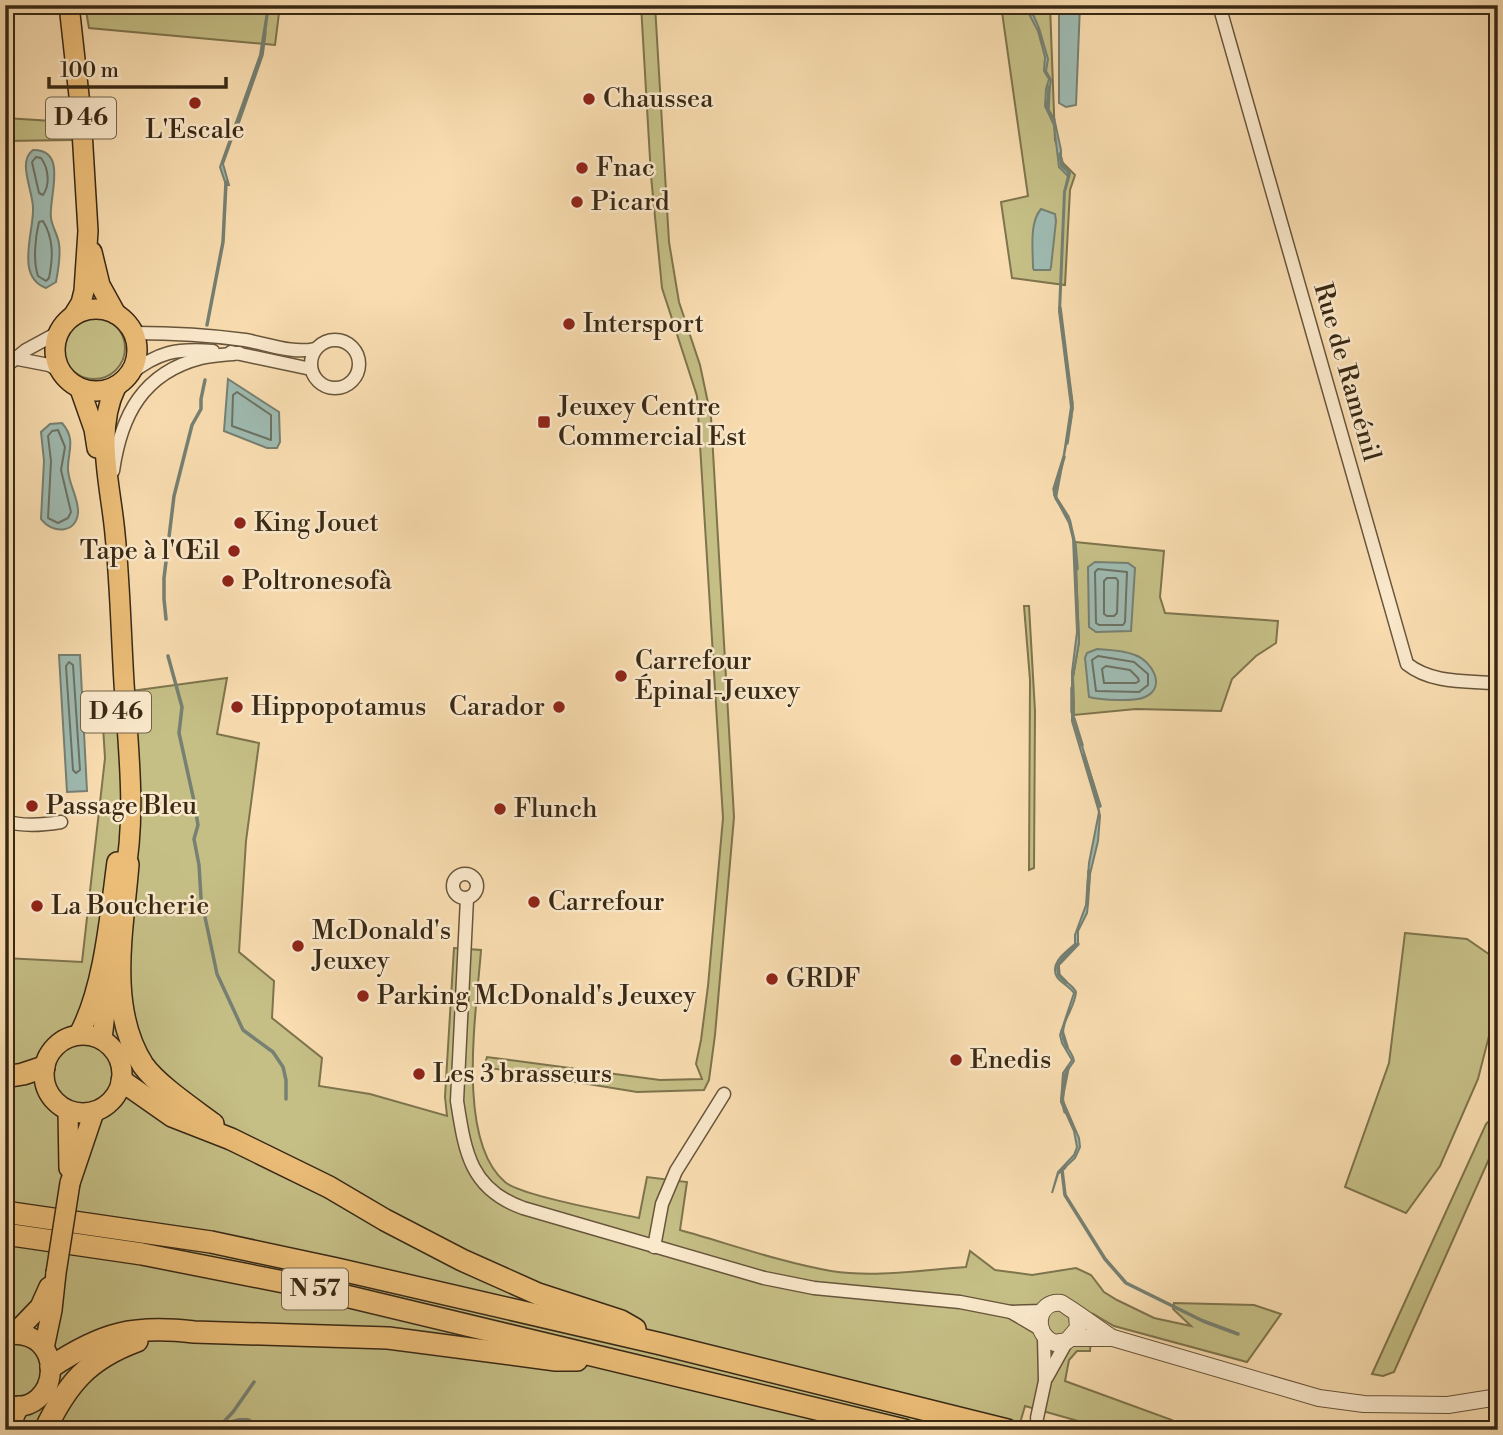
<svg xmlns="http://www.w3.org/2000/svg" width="1503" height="1435" font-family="'Libre Bodoni',serif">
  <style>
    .green { fill: #c5bf86; stroke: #7e744d; stroke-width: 2 }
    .water { fill: #9fbbb2; stroke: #768073; stroke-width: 2 }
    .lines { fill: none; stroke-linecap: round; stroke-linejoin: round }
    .shore { stroke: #6c7263; stroke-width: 2 }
    .stream { stroke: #768073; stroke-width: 3.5 }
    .minor-casing { stroke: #68553b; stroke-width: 15 }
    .tertiary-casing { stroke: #68553b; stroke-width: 18 }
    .primary-casing { stroke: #382814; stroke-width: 22 }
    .trunk-casing { stroke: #382814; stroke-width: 24 }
    .minor { stroke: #fbe9cc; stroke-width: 12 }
    .tertiary { stroke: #fbe9cc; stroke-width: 16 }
    .primary { stroke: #ecbe78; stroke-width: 19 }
    .trunk { stroke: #ecbe78; stroke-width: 21 }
    .primary-bridge-casing { stroke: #382814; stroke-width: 22; stroke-linecap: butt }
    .primary-bridge { stroke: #ecbe78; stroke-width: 19 }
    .poi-dot { fill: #8f2418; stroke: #fbe9cc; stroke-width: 2.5 }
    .labels { text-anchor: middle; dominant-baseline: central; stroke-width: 5; stroke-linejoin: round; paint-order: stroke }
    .shield { fill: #fbe9cc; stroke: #72624b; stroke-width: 2 }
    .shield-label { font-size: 24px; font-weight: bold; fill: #382814 }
    .poi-label { font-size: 26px; fill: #382814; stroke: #fbe9cc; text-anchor: start }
    .street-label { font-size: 26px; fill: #382814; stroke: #fbe9cc }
  </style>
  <rect width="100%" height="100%" fill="#f9ddb0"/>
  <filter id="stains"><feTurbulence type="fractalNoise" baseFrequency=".00286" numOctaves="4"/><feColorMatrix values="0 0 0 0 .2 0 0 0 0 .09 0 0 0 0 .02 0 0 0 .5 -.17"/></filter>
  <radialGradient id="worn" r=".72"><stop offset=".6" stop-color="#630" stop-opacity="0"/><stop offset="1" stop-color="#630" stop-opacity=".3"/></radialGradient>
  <g class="green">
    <polygon points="85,5 280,5 275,45 89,28"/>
    <polygon points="641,5 655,5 669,242 679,302 700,365 711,417 734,817 715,1035 709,1080 704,1090 637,1092 484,1067 487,1057 660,1080 702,1079 696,1064 701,1040 708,986 723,818 697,396 662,288 651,176"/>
    <polygon points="1001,5 1050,5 1055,140 1063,163 1075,175 1070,190 1065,285 1012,278 1001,202 1028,196"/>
    <polygon points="5,118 68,122 71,140 5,141"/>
    <circle cx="94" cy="348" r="31"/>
    <polygon points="1075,542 1164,551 1160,597 1165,613 1278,621 1276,643 1256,656 1232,679 1221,711 1136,709 1074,715 1073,677 1079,642"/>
    <polygon points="1024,606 1029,606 1035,711 1034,868 1029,870 1030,680"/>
    <path d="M227,678L217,734L259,743L246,841L239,952L274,981L272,1018L322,1058L319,1086L370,1094L447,1116L445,1097L454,948L481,950C477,1008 455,1140 505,1182C522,1196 612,1212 639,1218L647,1177L687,1182L680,1230C730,1244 780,1262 831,1271C875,1278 922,1270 966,1267L970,1251L995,1270L1032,1275L1076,1268L1091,1275L1104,1292L1117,1300L1154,1318L1191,1326L1173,1309L1174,1303L1254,1305L1281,1314L1247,1362L1114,1326L1093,1314L1090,1351H1077L1069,1360L1065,1381L1172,1420L1168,1430H1110L1025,1406L1018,1430H5V958L82,962L105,758L101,695Z"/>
    <polygon points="1405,933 1467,939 1493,957 1498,1001 1478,1079 1440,1166 1406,1213 1345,1187 1389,1063"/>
    <polygon points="1493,1117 1489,1159 1394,1372 1383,1376 1372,1374 1486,1124"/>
  </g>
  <g class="water">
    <polygon points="268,5 269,5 262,55 223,164 229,185 226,185 220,167 260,55"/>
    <path d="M1027,5H1029L1039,28L1048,59L1046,71L1051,80L1047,103L1048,110L1055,122L1061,150V164L1070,174L1065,192L1060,312L1073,408L1056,498L1070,520L1075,542L1079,642L1073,677L1074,719L1095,789L1100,816L1098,841L1090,874L1088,904L1087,913L1078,931V944C1071,951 1050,964 1060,976C1064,982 1072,984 1076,992C1075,1008 1062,1019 1063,1036C1063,1045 1073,1052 1074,1061L1065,1074L1063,1101L1079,1138L1080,1147L1075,1158L1058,1174L1052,1193L1058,1172L1074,1155L1077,1147L1074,1131L1061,1102L1063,1073L1072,1060L1062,1043L1060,1035L1074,993C1069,986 1061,983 1057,977C1049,963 1066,952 1075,944V935L1086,905L1089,863L1099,812L1072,721V672L1077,632L1073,539L1069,523L1054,495L1062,467L1071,407L1059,311L1064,192L1068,176L1059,167L1054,125L1045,106L1046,89L1049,79L1044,71L1045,57L1038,31L1027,10Z"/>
    <polygon points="1059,5 1080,5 1076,105 1066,107 1059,103"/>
    <path d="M33,150C69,149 48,199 51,218C52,227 58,235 59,244C61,257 58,270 56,282L46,288C15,277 34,232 33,208C33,191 17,161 33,150Z"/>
    <path d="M1041,209L1055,214L1056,221L1051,267L1050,270H1034L1033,268C1033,250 1029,223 1041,209Z"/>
    <polygon points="228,379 279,412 280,442 277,448 267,448 224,431"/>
    <path d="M62,423C77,440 67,453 68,470C69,485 79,499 78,513C76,534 52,534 41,519L44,461L41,432L50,424Z"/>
    <polygon points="1095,562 1128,563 1135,568 1131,631 1096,632 1089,627 1088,567"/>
    <path d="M1097,649C1109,650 1123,650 1135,655C1152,661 1167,687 1145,697C1135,702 1101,700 1089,697L1085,658L1087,653Z"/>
    <polygon points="59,655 80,655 87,791 67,792"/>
    <polygon points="239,1419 248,1419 269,1430 221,1430 232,1421"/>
  </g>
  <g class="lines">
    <g class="shore">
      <path d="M36,157L41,158C49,169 50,185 43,195L39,193L32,162Z"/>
      <path d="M43,221C54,239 53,258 49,278L46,281L38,276C33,261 35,238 39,222Z"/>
      <polygon points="237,392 271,415 271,440 232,426 233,395"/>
      <polygon points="58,430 65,447 61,470 71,512 68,518 58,523 48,518 51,461 48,436 52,431"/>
      <polygon points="1098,569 1127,572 1125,622 1123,625 1099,625 1096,623 1095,572"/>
      <polygon points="1107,578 1116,578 1118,581 1117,613 1114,616 1107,616 1104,614 1104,581"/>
      <polygon points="1098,656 1134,662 1148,674 1148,685 1139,692 1096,691 1092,660"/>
      <polygon points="69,662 73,665 80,770 76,773 73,770 66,666"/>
      <polygon points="1106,666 1130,670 1138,678 1139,681 1136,683 1104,683 1102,669"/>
    </g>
    <g class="stream">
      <polyline points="1030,5 1032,14"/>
      <polyline points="1049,87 1048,110 1054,120"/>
      <polyline points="236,129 262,55 265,32"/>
      <polyline points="1060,154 1062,166 1069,172 1068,175"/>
      <polyline points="1060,308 1072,404"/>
      <polyline points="207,325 223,242 226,182"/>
      <polyline points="1067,443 1071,416"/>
      <polyline points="1064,457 1054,489 1056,498 1068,517"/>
      <polyline points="1075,545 1077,569"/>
      <polyline points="166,619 164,599 164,578 174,496 192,425 201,409 201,399 205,380"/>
      <polyline points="168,656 182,707 179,733 194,801 198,825 194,839 199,865 201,898 217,974 243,1030 273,1052 283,1067 286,1080 286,1099"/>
      <polyline points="1072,712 1072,688"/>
      <polyline points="1074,719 1082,745"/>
      <polyline points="1084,756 1100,806"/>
      <polyline points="1088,891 1089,871"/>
      <polyline points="1066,982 1059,975 1058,965 1078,944"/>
      <polyline points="1062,1031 1067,1047"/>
      <polyline points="1065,1112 1062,1098 1068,1068"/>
      <polyline points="1065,1167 1062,1170 1065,1195 1105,1259 1126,1283 1203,1321 1238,1334"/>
      <polyline points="216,1430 233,1412 254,1382"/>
    </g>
    <defs>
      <g id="minor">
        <path d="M1219,5L1407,664C1431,683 1463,681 1493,683"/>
        <path d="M134,333C171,333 209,335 245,340C268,344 292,354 315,349"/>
        <circle cx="335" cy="364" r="24"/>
        <polyline points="231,352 311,369"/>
        <polyline points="18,359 49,365 60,371"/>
        <polyline points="5,367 26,350 61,331"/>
        <path d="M129,375C157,352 177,348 213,351"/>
        <path d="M113,471C121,415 143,373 201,358C213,355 227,355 239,353"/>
        <path d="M5,821C23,827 43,825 61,822"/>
        <circle cx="465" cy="886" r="12"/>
        <path d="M467,898L457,1101C465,1152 470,1189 523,1208L764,1278L814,1288L960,1302L1011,1312L1043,1311"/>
        <polyline points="654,1247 662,1204 676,1171 724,1094"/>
        <polyline points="1011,1312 1040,1329"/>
        <polyline points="1047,1377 1067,1341"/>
        <polyline points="1037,1418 1045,1381 1044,1336"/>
      </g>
      <g id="tertiary">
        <path d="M1077,1315L1078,1328L1067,1341L1055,1343C1031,1334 1037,1300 1061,1303C1065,1304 1103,1332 1111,1337"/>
        <polyline points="1072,1338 1113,1338 1319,1398 1364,1404 1448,1405 1498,1397"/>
      </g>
      <g id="primary">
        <polyline points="69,5 81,114 88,231 84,291 81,303 73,316"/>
        <polyline points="92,252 100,285 116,314"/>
        <circle cx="96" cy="350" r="41"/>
        <path d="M116,387C94,431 111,487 115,534C120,583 121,633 124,683C128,747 137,816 124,880"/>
        <polyline points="80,389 94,429 97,448"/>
        <path d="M79,1034C104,988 110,914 117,862"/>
        <circle cx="83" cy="1074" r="39"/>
        <polyline points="102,1039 113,944"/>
        <polyline points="68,1111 69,1168"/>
        <polyline points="70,1183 94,1112"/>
        <polyline points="14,1334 40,1307 49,1287"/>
        <path d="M5,1335C69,1325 62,1419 5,1405"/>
        <polyline points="44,1348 52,1310 56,1273"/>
        <polyline points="8,1430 19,1406"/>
      </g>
      <g id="trunk">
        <path d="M128,864C123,929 106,1007 143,1065C157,1085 193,1109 213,1124"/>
        <polyline points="5,1077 23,1074 44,1067"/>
        <polyline points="122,1081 172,1116 231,1139 329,1187 385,1220 462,1260 538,1294 621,1321 635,1329"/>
        <polyline points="5,1212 211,1242 337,1269 661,1344 1007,1430"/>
        <polyline points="5,1234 142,1254 304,1286 904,1430"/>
        <path d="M51,1367C102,1333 133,1325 194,1332L388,1338L556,1360H577"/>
        <path d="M45,1430C67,1384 88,1359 137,1341"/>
      </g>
    </defs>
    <use href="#minor" class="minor-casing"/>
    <use href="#tertiary" class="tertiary-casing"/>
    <use href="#primary" class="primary-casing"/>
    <use href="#trunk" class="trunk-casing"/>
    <use href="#minor" class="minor"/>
    <use href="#tertiary" class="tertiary"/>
    <use href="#primary" class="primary"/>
    <use href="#trunk" class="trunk"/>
    <defs>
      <polyline id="primary-bridge" points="56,1273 70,1183"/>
    </defs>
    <use href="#primary-bridge" class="primary-bridge-casing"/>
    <use href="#primary-bridge" class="primary-bridge"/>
  </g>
  <g class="poi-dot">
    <circle cx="589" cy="99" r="7"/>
    <circle cx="195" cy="103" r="7"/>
    <circle cx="582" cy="168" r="7"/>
    <circle cx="577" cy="202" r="7"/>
    <circle cx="569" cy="324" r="7"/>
    <rect x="537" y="415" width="14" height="14" rx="3.5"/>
    <circle cx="240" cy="523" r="7"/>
    <circle cx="234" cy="551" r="7"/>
    <circle cx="228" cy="581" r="7"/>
    <circle cx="621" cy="676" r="7"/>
    <circle cx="237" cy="707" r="7"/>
    <circle cx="559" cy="707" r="7"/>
    <circle cx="32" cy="806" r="7"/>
    <circle cx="500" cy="809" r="7"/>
    <circle cx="534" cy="902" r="7"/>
    <circle cx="37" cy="906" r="7"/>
    <circle cx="298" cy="946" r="7"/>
    <circle cx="772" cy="979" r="7"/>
    <circle cx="363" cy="996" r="7"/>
    <circle cx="956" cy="1060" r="7"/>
    <circle cx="419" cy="1074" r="7"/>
  </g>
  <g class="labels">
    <g class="shield">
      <rect x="46" y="97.5" width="70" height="41" rx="5"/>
      <rect x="81" y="691.5" width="70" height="41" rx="5"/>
      <rect x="282" y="1268.5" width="66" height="41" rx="5"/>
    </g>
    <g class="shield-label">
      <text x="81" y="118">D 46</text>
      <text x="116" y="712">D 46</text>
      <text x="315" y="1289">N 57</text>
    </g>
    <g class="poi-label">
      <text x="603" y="99">Chaussea</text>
      <text x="195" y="130" text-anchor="middle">L'Escale</text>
      <text x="596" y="168">Fnac</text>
      <text x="591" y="202">Picard</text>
      <text x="583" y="324">Intersport</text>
      <text x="558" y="407">Jeuxey Centre<tspan x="558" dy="30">Commercial Est</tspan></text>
      <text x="254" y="523">King Jouet</text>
      <text x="220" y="551" text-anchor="end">Tape à l'Œil</text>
      <text x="242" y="581">Poltronesofà</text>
      <text x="635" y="661">Carrefour<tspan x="635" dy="30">Épinal-Jeuxey</tspan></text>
      <text x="251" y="707">Hippopotamus</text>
      <text x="545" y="707" text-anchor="end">Carador</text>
      <text x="46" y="806">Passage Bleu</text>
      <text x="514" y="809">Flunch</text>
      <text x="548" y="902">Carrefour</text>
      <text x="51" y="906">La Boucherie</text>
      <text x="312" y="931">McDonald's<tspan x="312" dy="30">Jeuxey</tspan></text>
      <text x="786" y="979">GRDF</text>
      <text x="377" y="996">Parking McDonald's Jeuxey</text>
      <text x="970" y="1060">Enedis</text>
      <text x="433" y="1074">Les 3 brasseurs</text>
    </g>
    <g class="street-label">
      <text transform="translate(1347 372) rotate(74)">Rue de Raménil</text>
    </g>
  </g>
  <rect width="1503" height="1435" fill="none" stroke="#f9ddb0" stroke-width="28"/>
  <rect x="7" y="7" width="1489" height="1421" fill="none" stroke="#382814" stroke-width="3.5"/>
  <rect x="14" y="14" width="1475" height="1407" fill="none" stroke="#382814" stroke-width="2"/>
  <path d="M49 77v10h177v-10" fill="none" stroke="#382814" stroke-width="3.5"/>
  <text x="60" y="77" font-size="21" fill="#382814" stroke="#fbe9cc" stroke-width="5" paint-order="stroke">100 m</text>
  <rect width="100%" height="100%" filter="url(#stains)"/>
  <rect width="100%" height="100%" fill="url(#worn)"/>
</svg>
